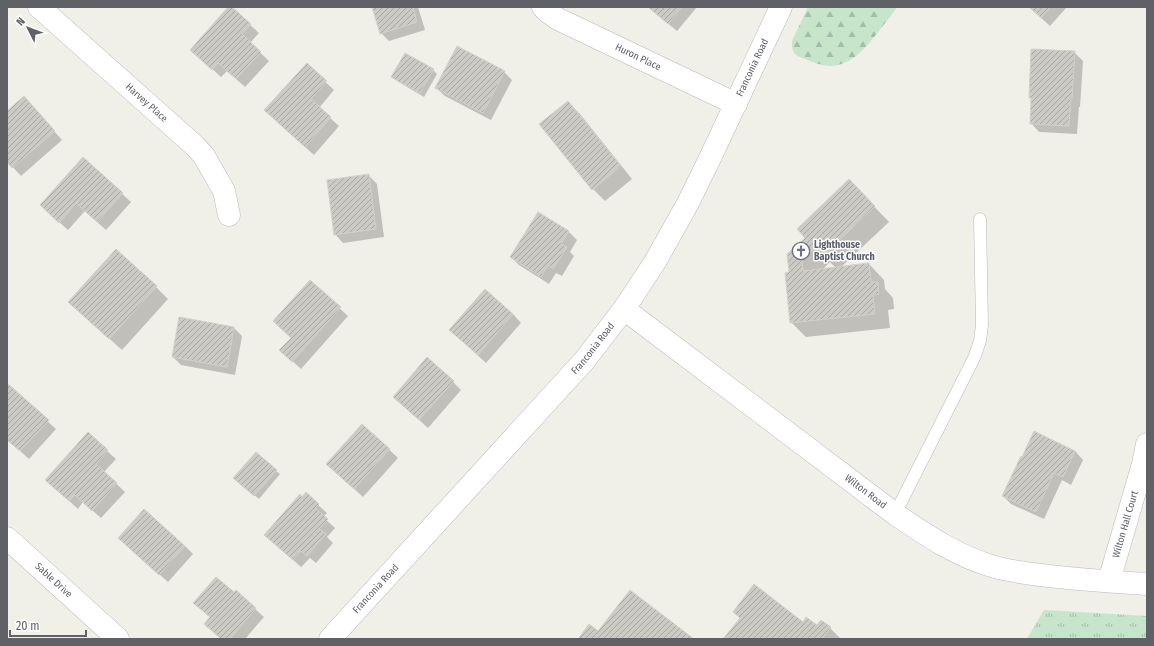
<svg xmlns="http://www.w3.org/2000/svg" width="1154" height="646" font-family="'Fira Sans Condensed',sans-serif">
  <style>
    .forest { fill: url(#forest-firs) }
    .park { fill: url(#park-tufts) }
    .shadow { fill: #0003; fill-rule: evenodd }
    .building { fill: url(#building-hatch); stroke: #d4d2c6 }
    .lines { fill: none; stroke-linecap: round; stroke-linejoin: round }
    .lane-casing { stroke: #b8b8bd; stroke-width: 13 }
    .street-casing { stroke: #b8b8bd; stroke-width: 23 }
    .secondary-casing { stroke: #b6b8be; stroke-width: 23 }
    .lane { stroke: #fff; stroke-width: 12 }
    .street { stroke: #fff; stroke-width: 22 }
    .secondary { stroke: #fff; stroke-width: 22 }
    .labels { text-anchor: middle; dominant-baseline: central; stroke-width: 3; stroke-linejoin: round; paint-order: stroke }
    .street-label { font-size: 10px; fill: #5f6167; stroke: #fff }
    .worship-label { font-size: 10px; font-weight: bold; fill: #5b616d; stroke: #fff; text-anchor: start }
  </style>
  <defs>
    <pattern id="forest-firs" width="22" height="20" patternUnits="userSpaceOnUse"><rect width="22" height="20" fill="#c6e5cb"/><path d="M5 1l3.5 6h-7zM16 11l3.5 6h-7z" fill="#a4bda9"/></pattern>
    <pattern id="park-tufts" width="24" height="20" patternUnits="userSpaceOnUse"><rect width="24" height="20" fill="#c6e5cb"/><path d="M3 7l-1-3M5 7V3M7 7l1-3M15 17l-1-3M17 17v-4M19 17l1-3" fill="none" stroke="#a4bda9"/></pattern>
    <pattern id="building-hatch" width="6" height="6" patternUnits="userSpaceOnUse"><rect width="6" height="6" fill="#cccac4"/><path d="M-1 1l2-2M0 6l6-6M5 7l2-2" fill="none" stroke="#a9a7a3"/></pattern>
  </defs>
  <rect width="100%" height="100%" fill="#f0efe8"/>
  <path class="forest" d="M808,7H897C893,14 887,20 882,27C870,42 858,60 838,65C827,68 815,63 805,59C795,56 791,52 792,41Z"/>
  <polygon class="park" points="1044,610 1147,616 1147,639 1027,639"/>
  <g class="shadow">
    <polygon points="230,7 259,33 250,43 269,61 245,87 227,71 221,77 200,58"/>
    <polygon points="373,7 418,7 425,30 389,41 381,33"/>
    <polygon points="648,7 697,7 677,31"/>
    <polygon points="1029,7 1067,7 1050,26"/>
    <polygon points="1074,52 1083,61 1080,107 1079,107 1077,134 1039,132 1031,123 1032,100 1030,97"/>
    <polygon points="307,65 334,90 319,108 339,126 314,155 274,119"/>
    <polygon points="433,70 437,74 424,97 397,81 393,77"/>
    <polygon points="504,72 512,80 491,120 445,96 436,88"/>
    <polygon points="568,102 580,114 632,179 605,201 593,189"/>
    <polygon points="32,106 62,140 21,176 7,161 7,113"/>
    <polygon points="83,158 131,202 106,230 85,211 68,230 49,213"/>
    <polygon points="369,176 377,184 384,237 343,243 335,234"/>
    <path d="M864,196L889,222L841,267L869,264L884,280L885,289L893,298L894,309L888,310L890,328L806,337L791,322L790,273L788,255ZM830,262L836,268L823,269Z"/>
    <polygon points="539,213 569,232 577,240 570,252 574,256 562,276 556,273 549,284 519,265 511,257"/>
    <polygon points="310,281 348,316 301,369 289,358 292,338"/>
    <polygon points="156,287 168,299 122,350 82,314"/>
    <polygon points="513,314 521,323 486,363 450,330"/>
    <polygon points="234,328 242,336 235,375 181,365 173,357"/>
    <polygon points="453,382 461,390 428,428 394,397"/>
    <polygon points="7,385 56,429 29,459 7,439"/>
    <polygon points="363,425 398,458 363,497 327,464"/>
    <polygon points="1035,433 1075,451 1083,460 1071,485 1062,480 1044,519 1011,504 1003,496"/>
    <polygon points="107,451 116,459 104,472 125,492 101,518 83,502 78,509 55,488"/>
    <polygon points="276,471 280,474 259,499 239,482"/>
    <polygon points="306,494 327,513 323,517 335,528 327,537 333,543 316,563 310,558 301,567 274,543 303,498"/>
    <polygon points="127,546 185,546 193,554 168,582"/>
    <polygon points="236,592 264,617 245,639 221,639 211,618 203,611 234,594"/>
    <polygon points="734,612 830,628 841,639 724,639 740,618"/>
  </g>
  <g class="building">
    <polygon points="228,7 232,7 251,24 242,34 261,52 236,79 218,63 212,70 190,50"/>
    <polygon points="372,7 413,7 417,22 380,34"/>
    <polygon points="648,7 682,7 668,24"/>
    <polygon points="1029,7 1051,7 1041,18"/>
    <polygon points="457,46 505,71 483,113 435,88"/>
    <polygon points="1031,49 1075,51 1072,99 1071,99 1069,126 1030,124 1031,98 1029,98"/>
    <polygon points="405,53 434,69 420,93 391,77"/>
    <polygon points="307,63 327,81 311,99 331,117 305,147 264,110"/>
    <polygon points="24,96 55,131 12,168 7,162 7,111"/>
    <polygon points="568,101 621,166 592,190 539,124"/>
    <polygon points="83,157 123,193 97,222 76,203 59,223 40,205"/>
    <polygon points="369,174 376,229 334,235 327,180"/>
    <polygon points="849,179 875,206 823,256 815,247 802,260 803,271 869,263 871,282 878,282 879,294 873,295 875,314 790,323 785,273 789,272 787,254 805,238 797,229"/>
    <polygon points="538,212 569,231 561,244 567,247 553,269 548,265 541,277 510,257"/>
    <polygon points="116,249 157,286 109,339 68,302"/>
    <polygon points="310,280 341,307 292,362 279,350 291,338 273,321"/>
    <polygon points="485,289 513,314 478,355 449,330"/>
    <polygon points="179,317 234,327 227,367 172,357"/>
    <polygon points="427,357 454,381 419,420 393,397"/>
    <polygon points="7,383 49,420 20,451 7,440"/>
    <polygon points="362,424 390,449 354,489 326,464"/>
    <polygon points="1034,431 1075,451 1063,477 1054,473 1036,512 1002,496 1021,456 1022,457"/>
    <polygon points="88,432 108,450 96,464 117,483 92,511 75,495 69,501 45,480"/>
    <polygon points="256,452 277,470 254,496 233,478"/>
    <polygon points="306,492 319,504 315,508 328,519 319,529 326,534 307,556 301,551 293,560 264,535 300,494 302,497"/>
    <polygon points="144,509 185,546 159,575 118,538"/>
    <polygon points="216,577 234,592 236,590 256,608 230,639 221,639 204,624 210,617 193,603"/>
    <polygon points="754,584 803,622 806,617 817,625 821,620 831,627 822,639 723,639 740,618 733,612"/>
    <polygon points="630,590 694,639 578,639 589,624 598,631"/>
  </g>
  <g class="lines">
    <defs>
      <polyline id="lane" points="895,514 974,358 980,341 982,325 980,219"/>
      <g id="street">
        <path id="s1" d="M39,7L195,146L204,156L224,191L229,215"/>
        <path id="s2" d="M543,7L548,12L558,19L736,104"/>
        <path id="s3" d="M7,538L118,639"/>
        <path id="s4" d="M1109,581L1143,464L1147,444"/>
      </g>
      <g id="secondary">
        <path id="s5" d="M624,309L895,514C926,535 958,557 995,567C1013,572 1031,574 1049,576C1082,580 1114,582 1147,584"/>
        <path id="s6" d="M330,639L584,361L624,309L655,262L688,203L711,156L781,7"/>
      </g>
    </defs>
    <use href="#lane" class="lane-casing"/>
    <use href="#street" class="street-casing"/>
    <use href="#secondary" class="secondary-casing"/>
    <use href="#lane" class="lane"/>
    <use href="#street" class="street"/>
    <use href="#secondary" class="secondary"/>
  </g>
  <defs>
    <symbol id="church-ring" viewBox="-11 -11 22 22"><circle r="9.5" fill="#fff" stroke="#6b7280" stroke-width="1.5"/><path d="M-1.2-6h2.4v3.5h3.3v2.4h-3.3V6h-2.4V-.1h-3.3v-2.4h3.3Z" fill="#6b7280"/></symbol>
  </defs>
  <g fill-rule="evenodd">
    <use href="#church-ring" x="791" y="241" width="20" height="20"/>
  </g>
  <g class="labels">
    <g class="street-label">
      <text stroke="none"><textPath href="#s2" startOffset="108">Huron Place</textPath></text>
      <text stroke="none"><textPath href="#s6" startOffset="716">Franconia Road</textPath></text>
      <text stroke="none"><textPath href="#s1" startOffset="144">Harvey Place</textPath></text>
      <text stroke="none"><textPath href="#s6" startOffset="392">Franconia Road</textPath></text>
      <text stroke="none"><textPath href="#s5" startOffset="303">Wilton Road</textPath></text>
      <text stroke="none"><textPath href="#s4" startOffset="59">Wilton Hall Court</textPath></text>
      <text stroke="none"><textPath href="#s3" startOffset="63">Sable Drive</textPath></text>
      <text stroke="none"><textPath href="#s6" startOffset="68">Franconia Road</textPath></text>
    </g>
    <g class="worship-label">
      <text x="814" y="245">Lighthouse<tspan x="814" dy="12">Baptist Church</tspan></text>
    </g>
  </g>
  <rect width="1154" height="646" fill="none" stroke="#5f6167" stroke-width="16"/>
  <g transform="translate(28 28) rotate(312)" stroke="#ffffff" stroke-width="3" paint-order="stroke">
  <path d="M0-3L7 15L0 10L-7 15Z" fill="#5f6167"/>
  <text y="-6" font-size="11" font-weight="bold" text-anchor="middle" fill="#5f6167">N</text>
  </g>
  <path d="M10 630v6h76v-6" fill="none" stroke="#5f6167" stroke-width="2"/>
  <text x="16" y="630" font-size="12" fill="#5f6167" stroke="#ffffff" stroke-width="3" paint-order="stroke">20 m</text>
</svg>
